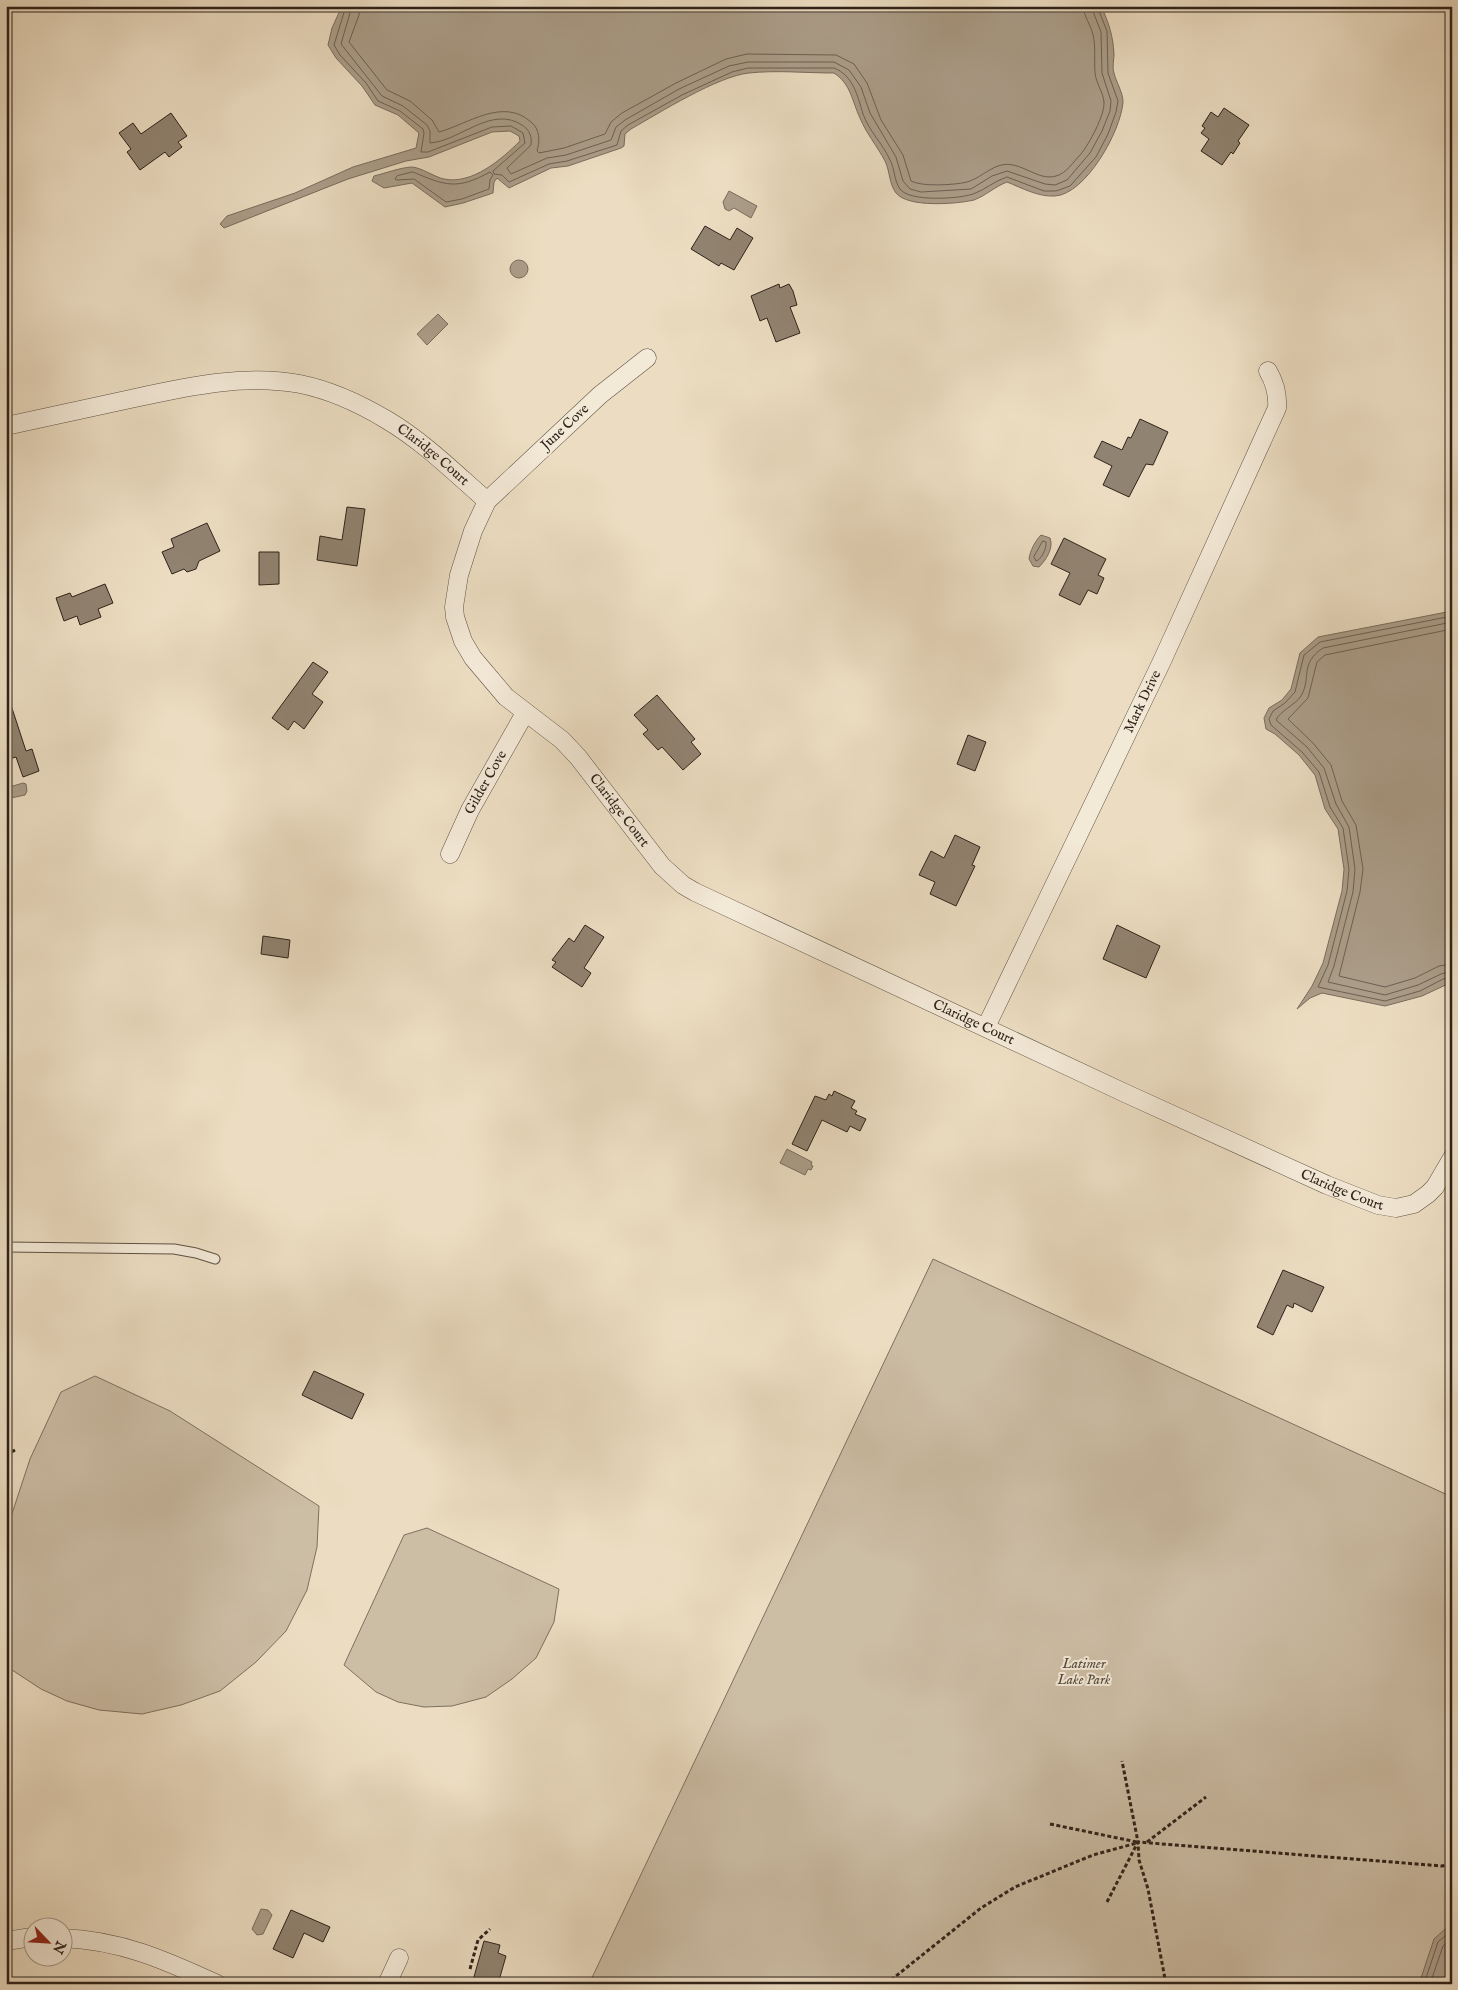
<svg xmlns="http://www.w3.org/2000/svg" width="1458" height="1990" font-family="'IM FELL English',serif">
  <style>
    .green { fill: #ccbda5; stroke: #7d7060 }
    .water { fill: #ab9d89; stroke: #796c5d }
    .lines { fill: none; stroke-linecap: round; stroke-linejoin: round }
    .shore { stroke: #6c6052; stroke-width: 1 }
    .building { fill: #918371; stroke: #2e221a }
    .lane-casing { stroke: #5e5144; stroke-width: 11 }
    .street-casing { stroke: #5e5144; stroke-width: 19 }
    .path { stroke: #2e221a; stroke-width: 3; stroke-dasharray: 4 2.5; stroke-linecap: butt }
    .lane { stroke: #f3e9d7; stroke-width: 9 }
    .street { stroke: #f3e9d7; stroke-width: 18 }
    .labels { text-anchor: middle; dominant-baseline: central; stroke-width: 4; stroke-linejoin: round; paint-order: stroke }
    .street-label { font-size: 14px; fill: #2e221a; stroke: #f3e9d7 }
    .park-label { font-size: 14px; font-style: italic; fill: #56493d; stroke: #f3e9d7 }
  </style>
  <rect width="100%" height="100%" fill="#ecddc2"/>
  <filter id="stains"><feTurbulence type="fractalNoise" baseFrequency=".004" numOctaves="4"/><feColorMatrix values="0 0 0 0 .2 0 0 0 0 .09 0 0 0 0 .02 0 0 0 .5 -.17"/></filter>
  <radialGradient id="worn" r=".72"><stop offset=".6" stop-color="#630" stop-opacity="0"/><stop offset="1" stop-color="#630" stop-opacity=".3"/></radialGradient>
  <g class="green">
    <polygon points="933,1259 1452,1497 1452,1984 589,1984"/>
    <polygon points="95,1376 170,1411 319,1506 317,1547 307,1590 286,1631 256,1662 220,1691 181,1705 142,1714 99,1710 67,1701 41,1689 6,1666 6,1532 30,1459 61,1392"/>
    <polygon points="427,1528 559,1589 554,1622 536,1658 512,1679 486,1697 452,1706 424,1707 398,1702 376,1692 344,1665 404,1535"/>
  </g>
  <g class="water">
    <path d="M342,6H1101C1109,23 1113,36 1114,54C1114,60 1112,67 1114,73C1116,82 1123,92 1123,102C1121,131 1086,194 1055,196C1038,197 1022,188 1007,182C996,186 985,196 974,200C957,204 908,208 896,193C889,184 890,171 885,161C877,146 866,133 860,118C852,101 851,84 834,73C806,73 776,70 749,73C718,76 659,113 631,129L625,134L624,146L621,148L568,166L551,168L509,188L497,178L494,182L493,193L463,203L445,207L412,183L384,188L372,181L374,176C386,173 399,168 411,167C421,167 434,177 444,179C472,185 502,159 520,141L519,136L510,131L492,132L429,157L406,161L348,179L224,228L220,224L227,216L295,193L353,167L416,148L419,133L398,115L375,105L362,86L336,58L328,45L332,28Z"/>
    <polygon points="729,191 757,206 751,218 734,208 729,211 725,209 723,202"/>
    <circle cx="519" cy="269" r="9"/>
    <polygon points="438,314 448,324 427,345 417,334"/>
    <path d="M1041,535L1050,538C1054,548 1046,560 1039,567L1033,566L1029,559C1030,551 1035,541 1041,535Z"/>
    <polygon points="1452,611 1452,982 1422,996 1385,1006 1322,993 1310,998 1297,1009 1312,986 1323,963 1342,891 1344,869 1338,829 1325,809 1315,775 1299,755 1275,734 1266,729 1264,718 1269,708 1282,700 1291,689 1300,653 1318,637"/>
    <polygon points="23,783 26,784 27,791 25,795 6,799 6,788"/>
    <polygon points="787,1149 812,1162 811,1165 813,1166 811,1170 808,1169 805,1175 780,1163"/>
    <polygon points="261,1909 268,1910 272,1915 263,1934 257,1935 252,1929"/>
    <polygon points="1452,1923 1452,1984 1419,1984 1434,1939"/>
  </g>
  <g class="lines">
    <g class="shore">
      <path d="M346,6L334,45L340,55L366,83L378,101L400,111L423,129L424,133L421,152H428L492,127L511,126L523,133L525,143L493,171L494,174L502,175L509,182L549,164L567,161L617,145L621,131L628,125L682,95L732,72L748,68H834C853,75 858,97 863,114C869,131 883,144 890,160C895,169 894,181 900,189C909,202 959,199 973,194C985,190 994,181 1007,177L1044,191H1056L1070,186L1096,157L1108,134L1116,112L1118,101L1108,73L1107,31L1097,6"/>
      <path d="M352,6L341,44L382,96L403,106L427,125L430,131V143C460,141 491,105 522,125C530,130 532,137 531,145L507,168L511,174L547,158L566,155L611,140L616,127L625,120L679,89L729,66L748,62H834L849,70L861,87L870,113L896,157L903,181L910,189L921,192L971,189L992,176L1007,171L1045,184L1055,185L1067,180L1090,153L1102,131L1110,111L1111,101L1102,73L1101,32L1091,6"/>
      <path d="M360,6L359,15L349,42L387,90L410,101L432,120L439,132C468,124 503,97 531,122C540,129 540,141 537,151L539,153L564,148L605,134L611,122L622,113L676,83L726,59L747,54L836,55L854,64L867,83L881,120L903,155L911,181C922,187 955,185 967,182C978,179 987,170 998,166C1019,158 1037,182 1056,176C1067,173 1073,162 1081,154C1089,144 1105,115 1104,102C1103,92 1096,83 1095,73C1094,60 1096,47 1093,35C1091,25 1084,17 1083,6"/>
      <path d="M413,172C446,186 457,190 490,172L493,175L490,180L489,189L462,199L446,202L414,179L397,180L395,179L397,176Z"/>
      <path d="M1043,541L1046,542C1047,548 1041,560 1036,561L1034,557Z"/>
      <polyline points="1452,616 1320,642 1304,655 1295,692 1285,703 1273,711 1269,719 1271,725 1302,752 1319,772 1330,807 1343,828 1349,869 1347,891 1328,965 1318,987 1385,1001 1420,991 1443,979 1452,977"/>
      <path d="M1452,622L1323,648C1299,664 1312,677 1301,696C1295,705 1280,711 1276,720L1307,747L1324,768L1336,804L1349,827L1355,869L1353,892L1334,966L1328,982L1385,995L1418,985L1441,974L1452,971"/>
      <polyline points="1452,629 1325,655 1317,662 1308,698 1288,719 1313,743 1331,765 1342,801 1356,825 1363,869 1360,892 1339,976 1385,987 1415,978 1439,966 1452,964"/>
      <polyline points="1424,1984 1438,1942 1452,1930"/>
      <polyline points="1430,1984 1443,1946 1452,1938"/>
    </g>
  </g>
  <g class="building">
    <polygon points="1224,108 1249,125 1238,141 1240,143 1233,154 1231,152 1222,165 1201,151 1209,139 1201,133 1205,128 1202,126 1211,112 1218,117"/>
    <polygon points="171,113 187,136 178,142 182,147 169,157 165,152 140,170 127,152 131,149 119,133 133,123 141,134"/>
    <polygon points="705,226 730,240 737,228 753,238 734,270 721,263 719,266 691,249"/>
    <polygon points="779,284 780,288 789,284 793,291 797,305 790,307 800,333 776,342 767,318 760,321 751,296"/>
    <polygon points="1140,419 1168,432 1153,465 1146,464 1129,497 1103,485 1112,466 1094,457 1102,441 1122,450 1128,437 1131,438"/>
    <polygon points="347,507 365,509 357,566 317,560 320,536 342,540"/>
    <polygon points="207,523 220,551 199,561 196,569 187,572 184,569 172,574 162,552 174,547 171,539"/>
    <polygon points="1064,538 1106,559 1098,575 1104,578 1097,594 1088,590 1080,605 1059,595 1070,573 1051,564"/>
    <polygon points="259,552 279,552 279,584 259,585"/>
    <polygon points="105,584 113,603 98,609 101,617 80,625 77,616 64,621 56,598 70,593 72,597"/>
    <polygon points="313,662 328,672 312,694 323,702 304,729 294,721 288,730 272,718"/>
    <polygon points="657,695 695,739 691,742 701,754 683,770 662,747 658,750 643,734 648,730 634,715"/>
    <polygon points="6,699 9,699 26,751 32,749 39,771 23,777 16,757 6,760"/>
    <polygon points="968,735 986,742 975,771 957,764"/>
    <polygon points="955,835 980,847 972,865 975,866 956,906 930,894 935,882 919,875 931,851 944,858"/>
    <polygon points="585,925 604,937 584,968 591,973 582,987 552,967 556,962 552,960 569,938 574,942"/>
    <polygon points="1117,925 1160,946 1146,978 1103,959"/>
    <polygon points="263,936 290,940 288,958 261,954"/>
    <polygon points="834,1091 855,1101 851,1108 857,1111 855,1114 866,1119 860,1131 850,1126 847,1132 822,1120 807,1151 792,1144 815,1096 826,1100 829,1094 832,1096"/>
    <polygon points="1283,1270 1324,1287 1312,1312 1294,1303 1293,1308 1287,1305 1273,1335 1257,1327"/>
    <polygon points="314,1371 364,1394 352,1419 302,1395"/>
    <polygon points="291,1910 330,1927 323,1942 304,1933 293,1958 273,1949"/>
    <polygon points="484,1941 500,1945 498,1953 506,1956 498,1984 472,1984"/>
  </g>
  <g class="lines">
    <defs>
      <polyline id="lane" points="6,1247 174,1249 196,1253 215,1259"/>
      <g id="street">
        <path id="s1" d="M647,358L600,395L487,501L473,531L459,575L454,607L455,617L463,641L473,658L506,697L562,740L578,757L662,866L683,885L695,892L1127,1094L1327,1185L1378,1205L1396,1208L1414,1204L1428,1194L1435,1187L1452,1158"/>
        <path id="s2" d="M6,426C49,417 92,407 135,398C190,386 245,374 300,384C330,390 362,405 387,420C424,442 455,473 487,501"/>
        <path id="s3" d="M450,854L470,810L525,713"/>
        <path id="s4" d="M986,1027L1162,661L1277,408C1278,395 1275,383 1268,371"/>
        <path d="M62,1938C120,1940 165,1960 217,1984"/>
        <polyline points="6,1941 32,1937"/>
        <polyline points="387,1984 399,1958"/>
      </g>
    </defs>
    <use href="#lane" class="lane-casing"/>
    <use href="#street" class="street-casing"/>
    <g class="path">
      <polyline points="6,1455 15,1450"/>
      <polyline points="1050,1824 1137,1842"/>
      <polyline points="1147,1842 1206,1797"/>
      <polyline points="1107,1902 1138,1842 1122,1761"/>
      <polyline points="470,1969 478,1940 490,1929"/>
      <polyline points="886,1984 981,1908 1015,1887 1093,1855 1137,1843"/>
      <polyline points="1166,1984 1148,1889 1139,1860 1138,1842 1442,1866 1452,1864"/>
    </g>
    <use href="#lane" class="lane"/>
    <use href="#street" class="street"/>
  </g>
  <g class="labels">
    <g class="street-label">
      <text transform="translate(565 427) rotate(-43)">June Cove</text>
      <text stroke="none"><textPath href="#s2" startOffset="451">Claridge Court</textPath></text>
      <text stroke="none"><textPath href="#s4" startOffset="361">Mark Drive</textPath></text>
      <text stroke="none"><textPath href="#s3" startOffset="80">Gilder Cove</textPath></text>
      <text stroke="none"><textPath href="#s1" startOffset="594">Claridge Court</textPath></text>
      <text stroke="none"><textPath href="#s1" startOffset="1014">Claridge Court</textPath></text>
      <text stroke="none"><textPath href="#s1" startOffset="1419">Claridge Court</textPath></text>
    </g>
    <g class="park-label">
      <text x="1084" y="1664">Latimer<tspan x="1084" dy="16">Lake Park</tspan></text>
    </g>
  </g>
  <rect width="1458" height="1990" fill="none" stroke="#ecddc2" stroke-width="25"/>
  <rect x="8" y="8" width="1443" height="1975" fill="none" stroke="#2e221a" stroke-width="2.5"/>
  <rect x="12" y="12" width="1433" height="1965" fill="none" stroke="#2e221a"/>
  <g transform="translate(48 1942) rotate(115)"><circle r="24" fill="#f3e9d7" stroke="#a4998b"/>
  <path d="M0-4L9 19L0 12L-9 19Z" fill="#8f2418"/>
  <text y="-8" font-size="14" font-weight="bold" text-anchor="middle" fill="#2e221a">N</text>
  </g>
  <rect width="100%" height="100%" filter="url(#stains)"/>
  <rect width="100%" height="100%" fill="url(#worn)"/>
</svg>
